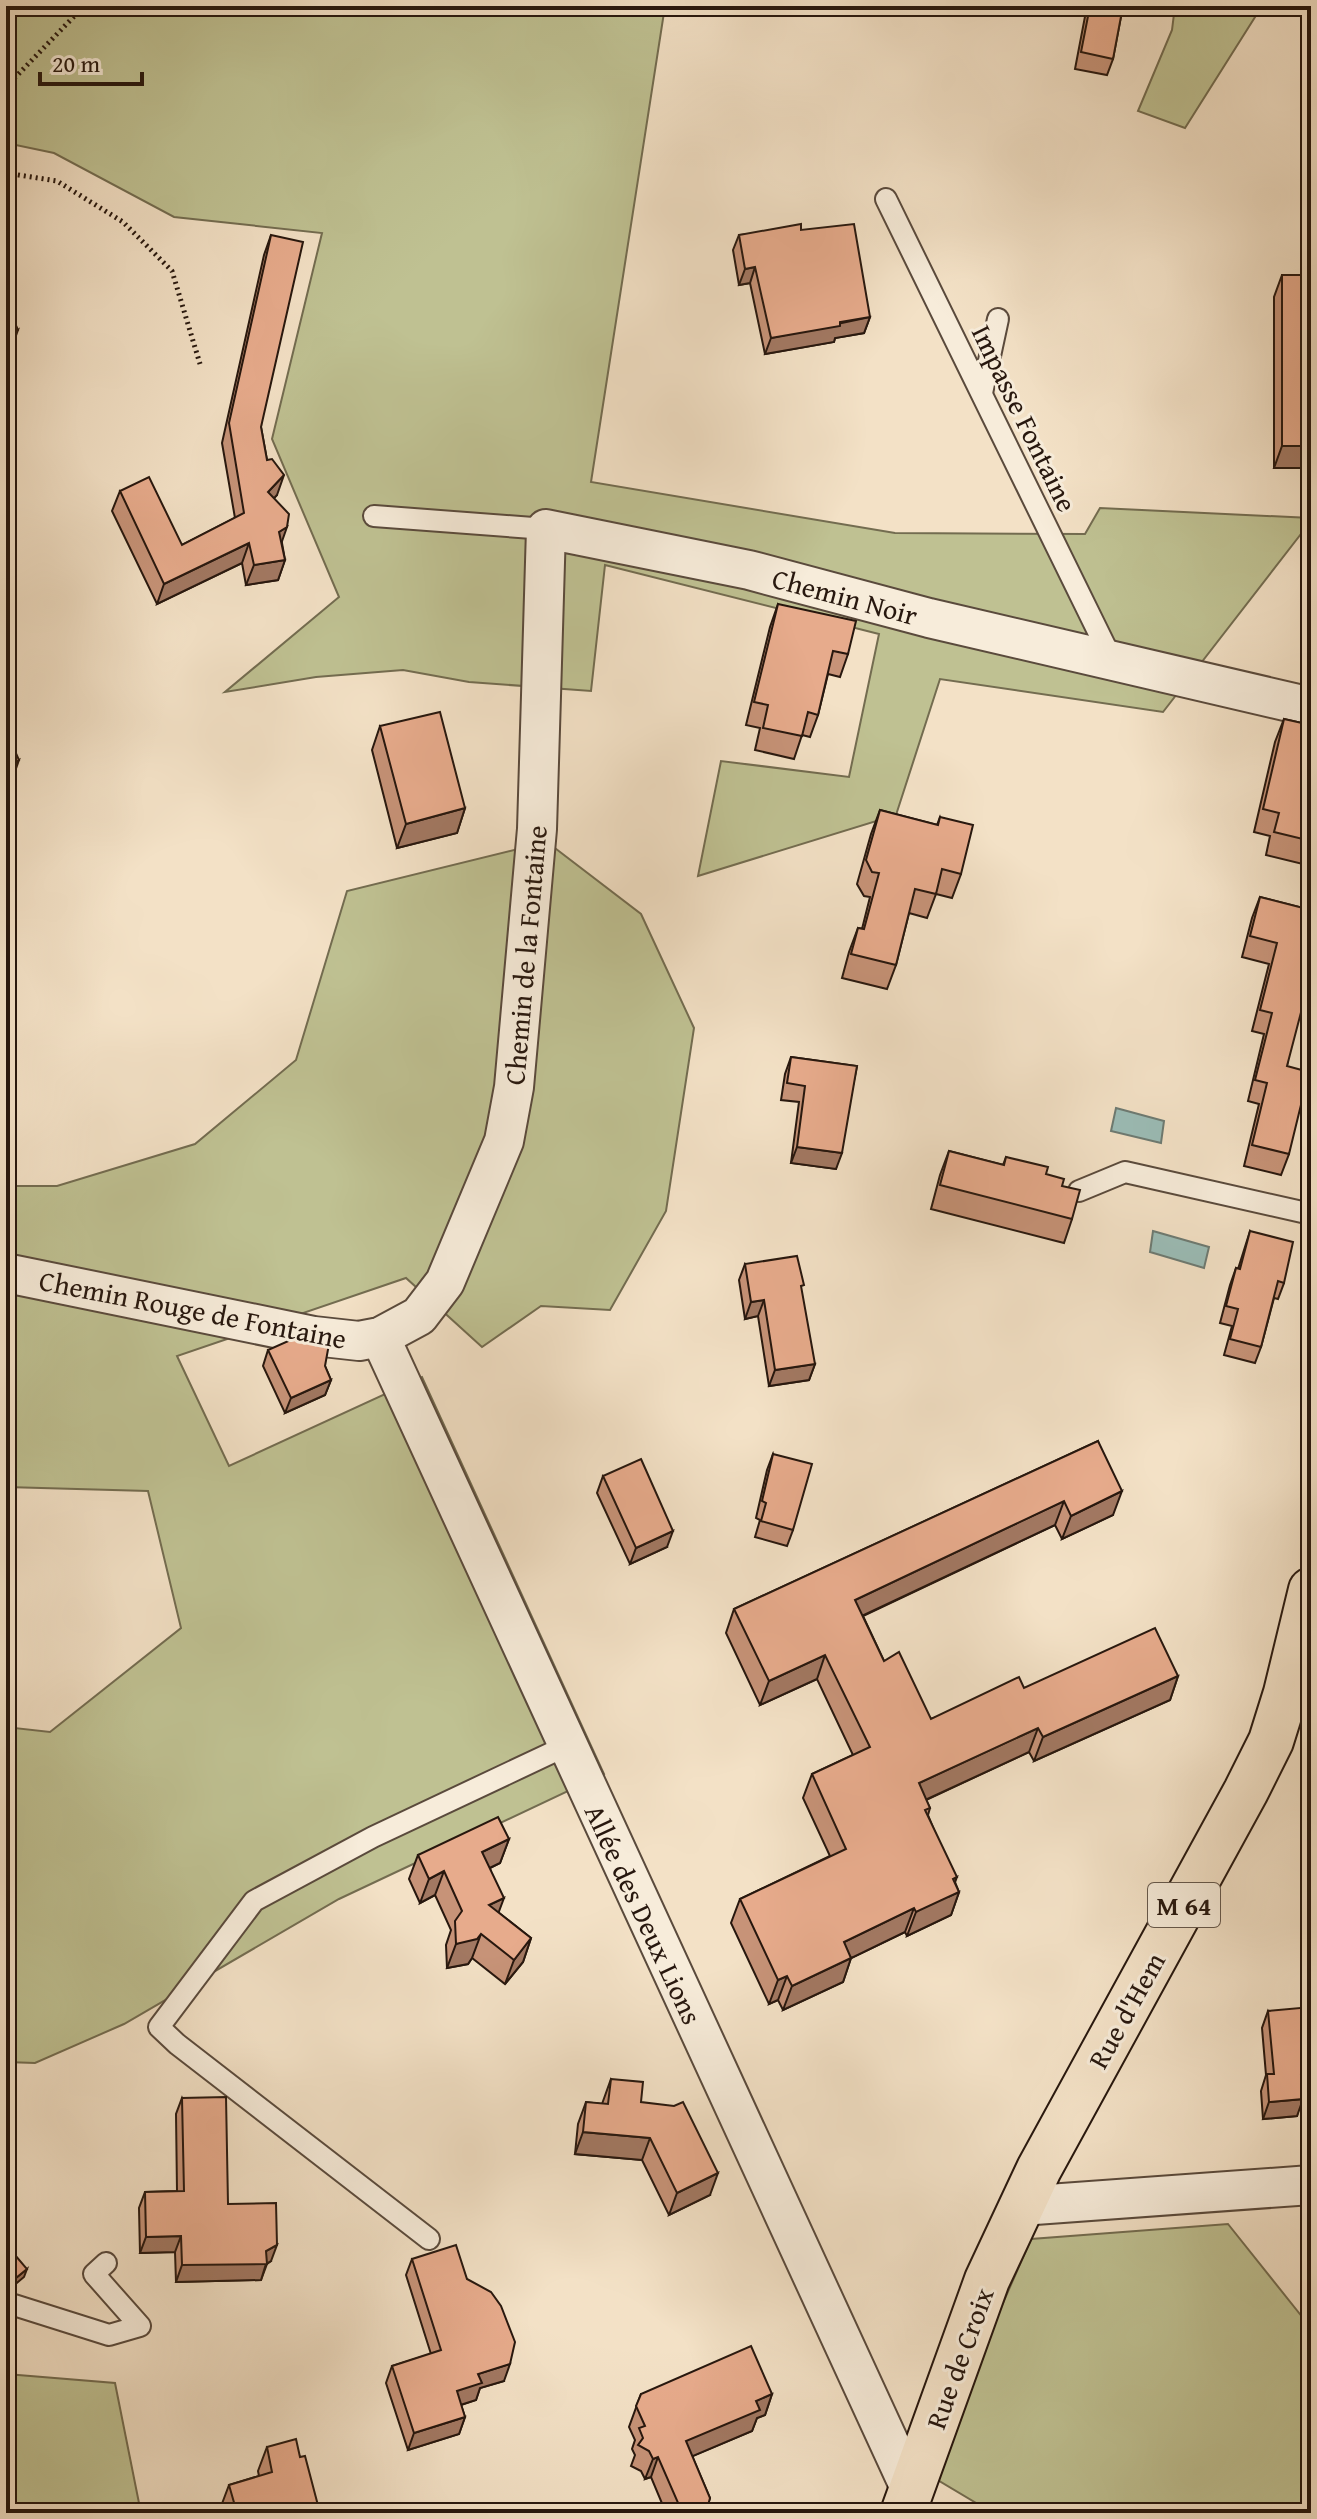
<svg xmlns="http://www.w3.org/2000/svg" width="1317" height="2519" font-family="'Gentium Book Plus',serif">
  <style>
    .green { fill: #bfc192; stroke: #736c50; stroke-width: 2 }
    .water { fill: #9bbdb7; stroke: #6d7b73; stroke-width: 2 }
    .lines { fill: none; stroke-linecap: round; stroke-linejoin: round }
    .service-casing { stroke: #5a4a3c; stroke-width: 24 }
    .minor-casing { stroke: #5a4a3c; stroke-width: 42 }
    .primary-casing { stroke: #27170e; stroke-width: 48 }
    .path { stroke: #27170e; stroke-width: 5; stroke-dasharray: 2 4; stroke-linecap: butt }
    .service { stroke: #f7ecda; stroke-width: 20 }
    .minor { stroke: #f7ecda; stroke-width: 38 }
    .primary { stroke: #f3e1c6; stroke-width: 44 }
    .wall { fill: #c79378; stroke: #27170e; stroke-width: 2 }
    .shaded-wall { fill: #a27862; stroke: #27170e; stroke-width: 2 }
    .building { fill: #e7ab8c; stroke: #27170e; stroke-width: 2 }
    .labels { text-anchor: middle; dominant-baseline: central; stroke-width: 6; stroke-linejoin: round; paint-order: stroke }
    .shield { fill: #f7ecda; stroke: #65574b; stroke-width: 2 }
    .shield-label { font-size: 26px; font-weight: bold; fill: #27170e }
    .street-label { font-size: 28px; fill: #27170e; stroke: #f7ecda }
  </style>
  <rect width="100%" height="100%" fill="#f3e1c6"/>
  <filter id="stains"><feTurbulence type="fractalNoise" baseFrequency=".0025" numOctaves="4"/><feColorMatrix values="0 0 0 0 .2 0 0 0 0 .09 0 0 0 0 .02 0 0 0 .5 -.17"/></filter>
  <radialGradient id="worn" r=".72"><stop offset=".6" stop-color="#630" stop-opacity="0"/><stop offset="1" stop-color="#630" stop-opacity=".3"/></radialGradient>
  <g class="green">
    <polygon points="6,6 665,6 591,482 895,533 1085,534 1100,508 1311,518 1311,521 1163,712 940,679 896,815 698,876 721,761 849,777 879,634 605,565 591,691 469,682 403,670 316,677 225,692 339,597 272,439 322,233 174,217 54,153 6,143"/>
    <polygon points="1175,6 1262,6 1185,128 1138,111 1172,30"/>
    <polygon points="547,842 641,914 694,1028 666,1211 610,1310 541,1306 482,1347 406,1278 177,1356 229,1466 422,1377 604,1774 339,1899 124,2024 35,2063 6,2062 6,1727 50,1732 181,1628 148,1491 6,1487 6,1186 57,1186 195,1144 296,1060 347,891"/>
    <polygon points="1228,2224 1311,2328 1311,2513 993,2513 936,2479 968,2383 1031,2239"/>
    <polygon points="6,2374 115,2383 141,2513 6,2513"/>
  </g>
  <g class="water">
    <polygon points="1116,1108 1164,1121 1161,1143 1111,1131"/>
    <polygon points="1153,1231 1209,1247 1204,1268 1150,1252"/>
  </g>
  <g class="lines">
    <defs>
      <g id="service">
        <polyline points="886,199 1113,662"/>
        <polyline points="982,393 998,319"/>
        <polyline points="374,516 546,529"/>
        <polyline points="1079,1191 1125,1172 1311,1214"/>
        <polyline points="429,2239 177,2044 159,2027 254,1901 373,1837 566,1746"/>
        <polyline points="6,2308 14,2305 109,2335 140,2326 94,2274 106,2263"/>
      </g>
      <g id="minor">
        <polyline points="6,1273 314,1336 359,1341 380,1337 419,1316 445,1282 504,1141 514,1087 537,829 546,529 749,570 929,618 1311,707"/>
        <polyline points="380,1337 911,2490"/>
        <polyline points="1021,2206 1311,2185"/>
      </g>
      <polyline id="primary" points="903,2513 987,2280 1039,2169 1246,1791 1271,1741 1286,1693 1311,1590"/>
    </defs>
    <use href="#service" class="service-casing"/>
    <use href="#minor" class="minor-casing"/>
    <use href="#primary" class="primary-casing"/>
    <g class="path">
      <polyline points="6,87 84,6"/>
      <polyline points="6,173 57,181 123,222 172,271 200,364"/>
    </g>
    <use href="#service" class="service"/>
    <use href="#minor" class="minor"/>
    <use href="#primary" class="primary"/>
  </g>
  <g class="wall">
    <polygon points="1087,6 1123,6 1113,59 1107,75 1075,69"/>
    <polygon points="801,230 870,317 864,333 835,338 834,342 765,354 750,283 739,285 733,250 739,235"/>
    <polygon points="271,235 261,427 267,460 277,495 274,498 285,560 278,580 246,585 242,563 157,604 112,511 120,491 182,545 235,518 222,443 264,255"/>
    <polygon points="1282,275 1308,468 1274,468 1274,297"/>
    <polygon points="778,604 848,654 840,677 828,674 818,715 810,737 802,735 794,759 755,750 760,728 746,725 770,627"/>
    <polygon points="1284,719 1311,725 1311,866 1266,855 1270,836 1254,832 1275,742"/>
    <polygon points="380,726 465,808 457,833 397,848 372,750"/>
    <polygon points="880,810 937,825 940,817 961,874 952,898 936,894 927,918 909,913 896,965 887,989 842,978 849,952 858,928 862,929 870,897 864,896 857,884 871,834"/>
    <polygon points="1260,897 1311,910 1287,1066 1289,1154 1281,1175 1244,1166 1259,1104 1248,1101 1264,1034 1252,1031 1269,964 1242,957 1252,918"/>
    <polygon points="791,1057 857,1066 836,1169 791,1163 799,1102 781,1100 785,1074"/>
    <polygon points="949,1151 1003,1165 1006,1157 1046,1174 1062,1186 1072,1219 1064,1243 931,1209 940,1175"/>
    <polygon points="1250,1231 1284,1283 1278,1299 1274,1298 1261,1347 1255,1363 1224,1355 1232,1326 1220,1323 1230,1285 1236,1268 1238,1269"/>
    <polygon points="745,1264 815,1364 809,1380 769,1386 758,1316 745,1319 739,1280"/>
    <polygon points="268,1350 325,1366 331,1380 325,1395 285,1413 263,1366"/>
    <polygon points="1098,1441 1113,1515 1062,1539 1055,1525 863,1616 884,1661 931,1719 1024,1688 1178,1676 1170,1700 1034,1761 1029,1752 926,1800 930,1808 928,1815 959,1892 951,1915 907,1936 905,1932 851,1958 843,1982 783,2010 778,2000 769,2004 731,1923 740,1899 830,1856 803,1798 812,1774 853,1755 817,1679 760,1705 726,1633 734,1609"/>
    <polygon points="773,1454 793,1530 787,1546 755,1537 760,1520 756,1518 767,1470"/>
    <polygon points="603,1476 667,1547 630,1564 597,1493"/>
    <polygon points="509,1839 500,1863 490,1868 498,1912 531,1938 523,1962 505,1984 472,1958 468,1964 447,1968 446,1945 451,1930 435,1895 420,1903 409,1879 418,1855"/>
    <polygon points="1268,2011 1311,2090 1303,2091 1297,2116 1263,2119 1261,2091 1266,2075 1262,2028"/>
    <polygon points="611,2079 641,2102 710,2195 669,2215 642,2160 575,2154 578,2124 586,2102 602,2104"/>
    <polygon points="182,2098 228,2204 271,2261 267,2264 261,2280 176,2282 175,2252 140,2253 139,2208 145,2192 177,2191 176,2114"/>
    <polygon points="412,2259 467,2279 504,2381 480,2388 476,2400 461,2405 465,2417 459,2434 408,2450 386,2383 392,2366 431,2354 406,2275"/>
    <polygon points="641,2394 772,2394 765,2415 757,2418 752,2431 692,2456 710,2498 705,2513 666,2513 651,2477 645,2479 641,2471 631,2466 635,2455 632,2449 635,2440 629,2427"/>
    <polygon points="267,2447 300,2457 320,2513 221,2513 220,2509 229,2485 259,2476 258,2471"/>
  </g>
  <g class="shaded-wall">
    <polygon points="755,267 750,283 739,285 745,269"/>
    <polygon points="870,317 864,333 835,338 834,342 765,354 771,338"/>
    <polygon points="18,330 9,355 6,357 6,339"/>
    <polygon points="1282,446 1311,446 1311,459 1308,468 1274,468"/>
    <polygon points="284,475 277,495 261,512 268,492"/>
    <polygon points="287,527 280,547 279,532"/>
    <polygon points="249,543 242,563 157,604 164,584"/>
    <polygon points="285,560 278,580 246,585 254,565"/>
    <polygon points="19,760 13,777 6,781 6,768"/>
    <polygon points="465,808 457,833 397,848 406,824"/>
    <polygon points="797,1147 842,1153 836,1169 791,1163"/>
    <polygon points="764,1300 758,1316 745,1319 751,1302"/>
    <polygon points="815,1364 809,1380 769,1386 775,1370"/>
    <polygon points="331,1380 325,1395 285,1413 291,1398"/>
    <polygon points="1122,1491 1113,1515 1062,1539 1071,1516"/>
    <polygon points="1064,1501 1055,1525 847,1623 855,1600"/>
    <polygon points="673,1531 667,1547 630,1564 636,1548"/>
    <polygon points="825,1655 817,1679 760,1705 769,1681"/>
    <polygon points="1178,1676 1170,1700 1034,1761 1043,1737"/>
    <polygon points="1038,1728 1029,1752 910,1807 919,1783"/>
    <polygon points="509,1839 500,1863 473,1876 482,1852"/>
    <polygon points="444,1871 435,1895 420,1903 429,1879"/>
    <polygon points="957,1877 950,1896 959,1892 951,1915 907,1936 916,1912 953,1879"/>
    <polygon points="504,1898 495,1922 489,1905"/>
    <polygon points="914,1908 905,1932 835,1966 844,1942"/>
    <polygon points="481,1934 472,1958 468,1964 447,1968 456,1944"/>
    <polygon points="531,1938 523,1962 505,1984 514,1960"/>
    <polygon points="851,1958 843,1982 783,2010 792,1986"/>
    <polygon points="787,1976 778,2000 769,2004 778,1980"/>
    <polygon points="1311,2074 1311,2090 1295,2091 1301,2075"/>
    <polygon points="1303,2099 1297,2116 1263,2119 1269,2102"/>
    <polygon points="583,2132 650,2138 642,2160 575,2154"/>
    <polygon points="718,2173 710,2195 669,2215 677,2193"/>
    <polygon points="181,2236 175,2252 140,2253 146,2237"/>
    <polygon points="277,2245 271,2261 266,2264 261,2280 176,2282 182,2265 266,2251"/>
    <polygon points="27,2269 24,2277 6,2292 6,2286"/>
    <polygon points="510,2364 504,2381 480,2388 476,2400 451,2408 457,2391 478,2374"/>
    <polygon points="772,2394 765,2415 757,2418 752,2431 679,2462 686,2441 756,2401"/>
    <polygon points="465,2417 459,2434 408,2450 414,2433"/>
    <polygon points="658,2457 651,2477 645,2479 653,2459"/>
  </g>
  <g class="building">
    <polygon points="1090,6 1123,6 1113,59 1081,52"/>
    <polygon points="801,224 801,230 854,224 870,317 840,322 840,326 771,338 755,267 745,269 739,235"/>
    <polygon points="271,235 303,242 261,427 267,460 272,459 284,475 268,492 289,514 287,527 279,532 285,560 254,565 249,543 164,584 120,491 149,477 182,545 244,513 229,423"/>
    <rect x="1282" y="275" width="29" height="171"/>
    <polygon points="6,303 18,330 6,339"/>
    <polygon points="778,604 856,621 848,654 833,651 818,715 808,712 802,736 763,728 768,705 754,702"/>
    <polygon points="440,712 465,808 406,824 380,726"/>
    <polygon points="1284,719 1311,725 1311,841 1274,832 1279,813 1263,809"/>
    <polygon points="6,731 19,760 6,768"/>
    <polygon points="880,810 938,825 940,817 973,825 961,874 942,869 936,894 915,889 896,965 851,954 858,928 864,929 879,873 872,872 866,860"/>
    <polygon points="1260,897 1311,910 1311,974 1287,1066 1309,1072 1289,1154 1252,1145 1267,1083 1255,1080 1272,1013 1260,1010 1277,943 1250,936"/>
    <polygon points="791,1057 857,1066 842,1153 797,1147 805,1086 787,1083"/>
    <polygon points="949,1151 1004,1165 1006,1157 1048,1167 1046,1174 1064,1179 1062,1186 1080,1190 1072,1219 940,1185"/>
    <polygon points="1250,1231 1293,1242 1284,1283 1278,1281 1261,1347 1230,1339 1238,1309 1226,1306 1236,1268 1240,1269"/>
    <polygon points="797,1256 804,1285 801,1286 815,1364 775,1370 764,1300 751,1302 745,1264"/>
    <polygon points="295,1338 329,1344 325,1366 331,1380 291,1398 268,1350"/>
    <polygon points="1098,1441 1122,1491 1071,1516 1064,1501 855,1600 884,1661 899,1652 931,1719 1019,1677 1024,1688 1155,1628 1178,1676 1043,1737 1038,1728 919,1783 930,1808 925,1810 957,1877 953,1879 959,1892 916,1912 914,1908 844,1942 851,1958 792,1986 787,1976 778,1980 740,1899 846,1849 812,1774 870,1747 825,1655 769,1681 734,1609"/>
    <polygon points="773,1454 812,1464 793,1530 761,1521 766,1503 762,1501"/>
    <polygon points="641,1459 673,1531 636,1548 603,1476"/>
    <polygon points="498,1817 509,1839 482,1852 504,1898 489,1905 531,1938 514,1960 481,1934 477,1939 456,1944 455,1921 462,1911 444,1871 429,1879 418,1855"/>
    <polygon points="1311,2007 1311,2074 1301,2075 1303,2099 1269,2102 1267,2074 1274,2074 1268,2011"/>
    <polygon points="611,2079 643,2082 641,2102 674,2106 683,2102 718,2173 677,2193 650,2138 583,2132 586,2102 608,2104"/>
    <polygon points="226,2097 228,2204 276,2203 277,2245 266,2251 267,2264 182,2265 181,2236 146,2237 145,2192 184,2191 182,2098"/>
    <polygon points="456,2245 467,2279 491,2292 501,2306 515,2342 510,2364 478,2374 482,2383 457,2391 465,2417 414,2433 392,2366 441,2350 412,2259"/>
    <polygon points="9,2248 27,2269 6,2286 6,2251"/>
    <polygon points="751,2346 772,2394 756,2401 760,2410 686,2441 710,2498 707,2509 698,2513 686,2513 682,2512 658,2457 653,2459 649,2451 638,2445 643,2438 639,2428 645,2426 636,2406 641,2394"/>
    <polygon points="296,2439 300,2457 305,2456 320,2513 237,2513 229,2485 272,2472 267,2447"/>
  </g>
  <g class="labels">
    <rect class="shield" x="1148" y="1883" width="72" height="44" rx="6"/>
    <g class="shield-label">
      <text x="1184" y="1905">M 64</text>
    </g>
    <g class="street-label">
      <text transform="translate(1025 418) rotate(64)">Impasse Fontaine</text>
      <text transform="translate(845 596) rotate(15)">Chemin Noir</text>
      <text transform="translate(525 955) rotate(-85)">Chemin de la Fontaine</text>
      <text transform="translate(193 1309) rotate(11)">Chemin Rouge de Fontaine</text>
      <text transform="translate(644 1914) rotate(65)">Allée des Deux Lions</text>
      <text transform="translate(1126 2010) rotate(-61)">Rue d'Hem</text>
      <text transform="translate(959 2358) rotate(-70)">Rue de Croix</text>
    </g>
  </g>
  <rect width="1317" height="2519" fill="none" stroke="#f3e1c6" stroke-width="32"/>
  <rect x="8" y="8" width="1301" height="2503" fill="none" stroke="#27170e" stroke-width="4"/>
  <rect x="16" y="16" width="1285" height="2487" fill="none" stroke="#27170e" stroke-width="2"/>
  <path d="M40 72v12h102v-12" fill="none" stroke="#27170e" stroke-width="4"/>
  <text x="52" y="72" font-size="24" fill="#27170e" stroke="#f7ecda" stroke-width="6" paint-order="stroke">20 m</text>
  <rect width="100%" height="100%" filter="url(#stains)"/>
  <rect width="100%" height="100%" fill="url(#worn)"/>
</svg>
